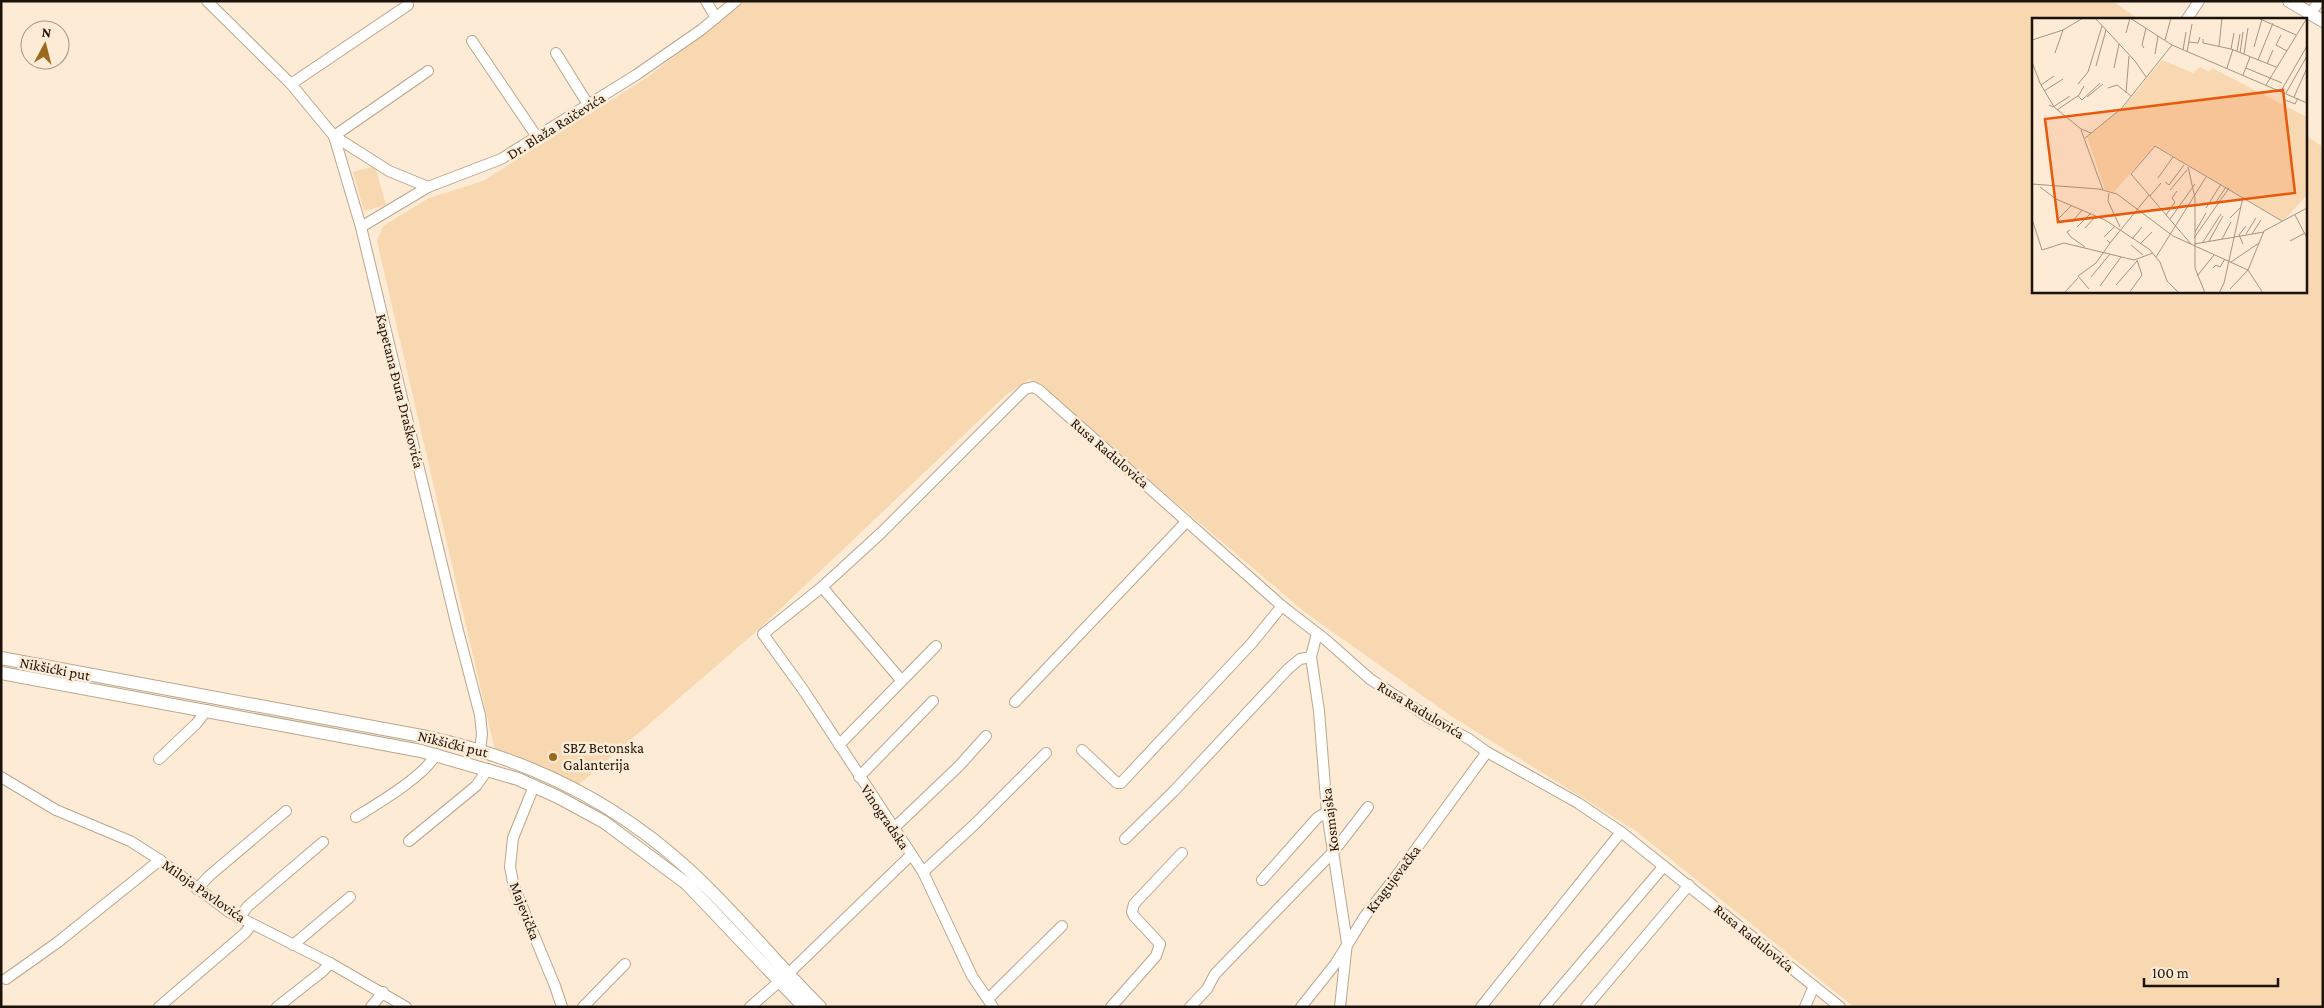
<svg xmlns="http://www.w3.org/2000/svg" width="2324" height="1008" font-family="'Crimson Pro',serif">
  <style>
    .green { fill: #f8d8b0 }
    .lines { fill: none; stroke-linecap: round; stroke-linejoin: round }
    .minor-casing { stroke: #bba68c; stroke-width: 12 }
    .major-casing { stroke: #bba68c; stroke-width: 14 }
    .minor { stroke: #fff; stroke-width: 10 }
    .major { stroke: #fff; stroke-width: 12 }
    .poi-dot { fill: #9c6a1e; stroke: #fdebd6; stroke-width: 2 }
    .labels { text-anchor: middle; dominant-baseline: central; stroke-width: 5; stroke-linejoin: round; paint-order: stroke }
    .street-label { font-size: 15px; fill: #1b130a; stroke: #fdebd6 }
    .poi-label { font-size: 15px; fill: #1b130a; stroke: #fdebd6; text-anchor: start }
    .inset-road { fill: none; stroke: #a39584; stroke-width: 1 }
    .view { fill: #e8590c; fill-opacity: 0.15; stroke: #e8590c; stroke-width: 2.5 }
    .inset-edge { fill: none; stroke: #1b130a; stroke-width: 2.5 }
  </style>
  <rect width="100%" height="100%" fill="#fdebd6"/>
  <g class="green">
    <polygon points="745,1 2113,1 2138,19 2033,19 2033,291 2305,291 2305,135 2323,147 2323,1007 1854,1007 1636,831 1451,716 1306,613 1030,379 1007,394 759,629 575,788 497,759 377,241 383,226 429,198 483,181 648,77"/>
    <polygon points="375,166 386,205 364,211 353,172"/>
  </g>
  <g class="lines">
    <defs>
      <g id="minor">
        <polyline points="207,1 291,84 334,136 389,171 428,187"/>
        <polyline points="706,1 716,18"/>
        <polyline points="2310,13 2320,1"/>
        <polyline points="2187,19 2199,1"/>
        <polyline points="472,41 537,137"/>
        <polyline points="556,53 589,106"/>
        <polyline points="291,84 408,5"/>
        <polyline points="334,136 361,227 457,627 480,715 482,734 480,750"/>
        <polyline points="334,136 428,71"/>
        <polyline points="361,227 428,187 501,159 636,75 701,30 736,1"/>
        <polyline points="822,587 901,680"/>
        <polyline points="1317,633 1311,657 1319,711 1327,812 1347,943 1340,1007"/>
        <polyline points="1015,702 1187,521"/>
        <polyline points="839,745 936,646"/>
        <polyline points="1082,750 1117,783 1121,783 1251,644 1282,606"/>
        <polyline points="159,759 196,724 207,710"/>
        <polyline points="1,777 56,810 130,841 160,860 229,912 330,963 406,1007"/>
        <polyline points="859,777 933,701"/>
        <polyline points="534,786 513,838 510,867 514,887 555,986 562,1007"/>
        <path d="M356,817C377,804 425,776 436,754"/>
        <polyline points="893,829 959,766 986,736"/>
        <polyline points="1125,839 1174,791 1288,669 1300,659 1311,657"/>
        <polyline points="409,841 476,786 488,769"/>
        <polyline points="923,872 975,824 1046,753"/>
        <polyline points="1262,880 1317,818 1327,812"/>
        <polyline points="197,889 209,876 286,811"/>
        <polyline points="239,918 248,906 323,842"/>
        <polyline points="293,945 350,897"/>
        <polyline points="6,979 58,942 160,860"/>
        <polyline points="988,999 1062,926"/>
        <polyline points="1545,1006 1664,866"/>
        <polyline points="159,1007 245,933 252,924"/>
        <polyline points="277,1007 323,971 330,963"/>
        <polyline points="371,1007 383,992"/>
        <polyline points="583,1007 625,964"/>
        <polyline points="750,1007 788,974 911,855"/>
        <polyline points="993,1007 972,976 923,872 804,691 763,634 822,587 881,533 1025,389 1033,387 1039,390 1282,606 1326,640 1370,679 1428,717 1469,739 1487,752 1578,803 1621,832 1840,1007"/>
        <polyline points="1111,1007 1156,956 1160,944 1134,916 1132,912 1134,904 1182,853"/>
        <polyline points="1190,1007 1207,989 1215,974 1334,851 1368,807"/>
        <polyline points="1301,1007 1336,963 1365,916 1397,875 1487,752"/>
        <polyline points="1481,1007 1621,832"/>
        <polyline points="1586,1007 1689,885"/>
        <polyline points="1805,1007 1814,986"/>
      </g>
      <g id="major">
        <polyline points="2289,1 2323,21"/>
        <path d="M1,658L427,737C525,758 614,801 688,869C735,912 775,962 820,1007"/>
        <polyline points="1,673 421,751 518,779 558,797 604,822 687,884 804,1007"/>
      </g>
    </defs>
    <use href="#minor" class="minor-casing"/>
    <use href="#major" class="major-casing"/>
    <use href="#minor" class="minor"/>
    <use href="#major" class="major"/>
  </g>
  <circle class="poi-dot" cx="553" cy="757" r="5"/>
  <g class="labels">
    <g class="street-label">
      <text transform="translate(556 126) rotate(-32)">Dr. Blaža Raičevića</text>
      <text transform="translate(400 391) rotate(76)">Kapetana Đura Draškovića</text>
      <text transform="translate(1110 453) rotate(41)">Rusa Radulovića</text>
      <text transform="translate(55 669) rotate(11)">Nikšićki put</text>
      <text transform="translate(1421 710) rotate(31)">Rusa Radulovića</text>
      <text transform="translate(453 744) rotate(14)">Nikšićki put</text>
      <text transform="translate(885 817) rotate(56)">Vinogradska</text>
      <text transform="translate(1330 820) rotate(-97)">Kosmajska</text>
      <text transform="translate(1393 879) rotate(-53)">Kragujevačka</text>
      <text transform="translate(204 891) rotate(35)">Miloja Pavlovića</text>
      <text transform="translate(525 911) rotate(69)">Majevička</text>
      <text transform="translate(1754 938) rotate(39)">Rusa Radulovića</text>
    </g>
    <g class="poi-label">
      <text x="563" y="748">SBZ Betonska<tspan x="563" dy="17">Galanterija</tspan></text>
    </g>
  </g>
  <g transform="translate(2032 18)">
    <rect width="275" height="275" fill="#fdebd6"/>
    <path d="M130,42L161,55L168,49L177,54L180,50L275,99V177L251,203L123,127L82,174L73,172L55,119L91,90Z" fill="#f8d8b0"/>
    <path class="inset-road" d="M63,0L103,43L114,59M98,0L140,27L275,85M226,0L264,17M94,15L98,0M249,17L244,27L255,33M171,21V25L199,31L244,49M0,22L31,12L51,0M133,22L139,0M157,24L166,25L168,19M187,28L190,0M222,29L230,1M112,30L110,27L114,10M199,31L202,15M151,32L154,14M205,33L208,16M155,34L160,6M23,35L31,12M208,35L211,14M123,36L126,18M212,36L216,10M226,42L241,5M0,44L8,65L22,89L49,111L59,115M235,46L241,32M64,48L74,12M82,50L87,26M195,50L201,31M214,50L250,65M211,57L218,39M46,66L56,54L70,8M9,67L22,58M234,67L275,0M76,70L85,67L99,78M12,73L31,61M249,73L275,28M94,75L97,38M254,75L275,38M46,78L50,82L68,65M55,79L71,66M262,79L275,50M253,82L263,86L266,80M17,87L21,89L38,78M25,92L47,77L52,68M49,112L71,172M53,120L89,91L140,27M156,149L163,180V250L173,275M126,160L141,139M133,164L137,167L152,147M0,166L67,171L85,176L141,218L216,252L231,275M8,169L24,181L73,202L117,231L128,244L135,263L147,275M138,172L155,152M77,175L76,183L88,209M118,178L129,165M184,184L194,169M174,190L189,166M134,197L143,184L140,180L145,173M263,197L275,220M198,200L209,189M0,201L10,232L32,225L102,242L121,235M26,201L40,187M138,201L163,166M40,204L50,192M45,209L59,195M53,210L64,198M38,212L35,214L39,219L53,229M163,214L174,195M214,216L224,200M220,216L229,202M72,219L83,208M162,220L197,170M100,221L110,209M190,221L199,204M75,222L78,225L117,177M177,223L191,198M258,223L273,215M171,224L189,196M108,226L120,214M159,226L99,156L123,128L250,203M162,226L232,214M211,226L207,217L214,208M99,227L111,237M124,239L174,159M199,244L227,225M181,250L184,247L188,249L193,241M165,258L182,237M59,259L78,236M84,267L105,243M68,268L89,239M57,271L46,258L64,245L78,225M198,271L216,252L232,213L275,190M32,275L46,260M97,275L110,257L105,242M187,275L192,265L211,179"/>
    <path class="view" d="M251,72L263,175L26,204L13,101Z"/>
    <rect width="275" height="275" class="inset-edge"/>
  </g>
  <rect width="2324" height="1008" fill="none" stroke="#1b130a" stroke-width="5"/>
  <g transform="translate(45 45) rotate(7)"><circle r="24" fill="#fdebd6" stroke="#a39584"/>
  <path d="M0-4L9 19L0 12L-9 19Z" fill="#9c6a1e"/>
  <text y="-8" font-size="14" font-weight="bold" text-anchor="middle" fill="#1b130a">N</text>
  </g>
  <path d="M2144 978v8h134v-8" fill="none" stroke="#1b130a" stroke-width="2.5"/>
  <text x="2152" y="978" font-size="15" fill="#1b130a" stroke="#fdebd6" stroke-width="4" paint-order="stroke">100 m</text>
</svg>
